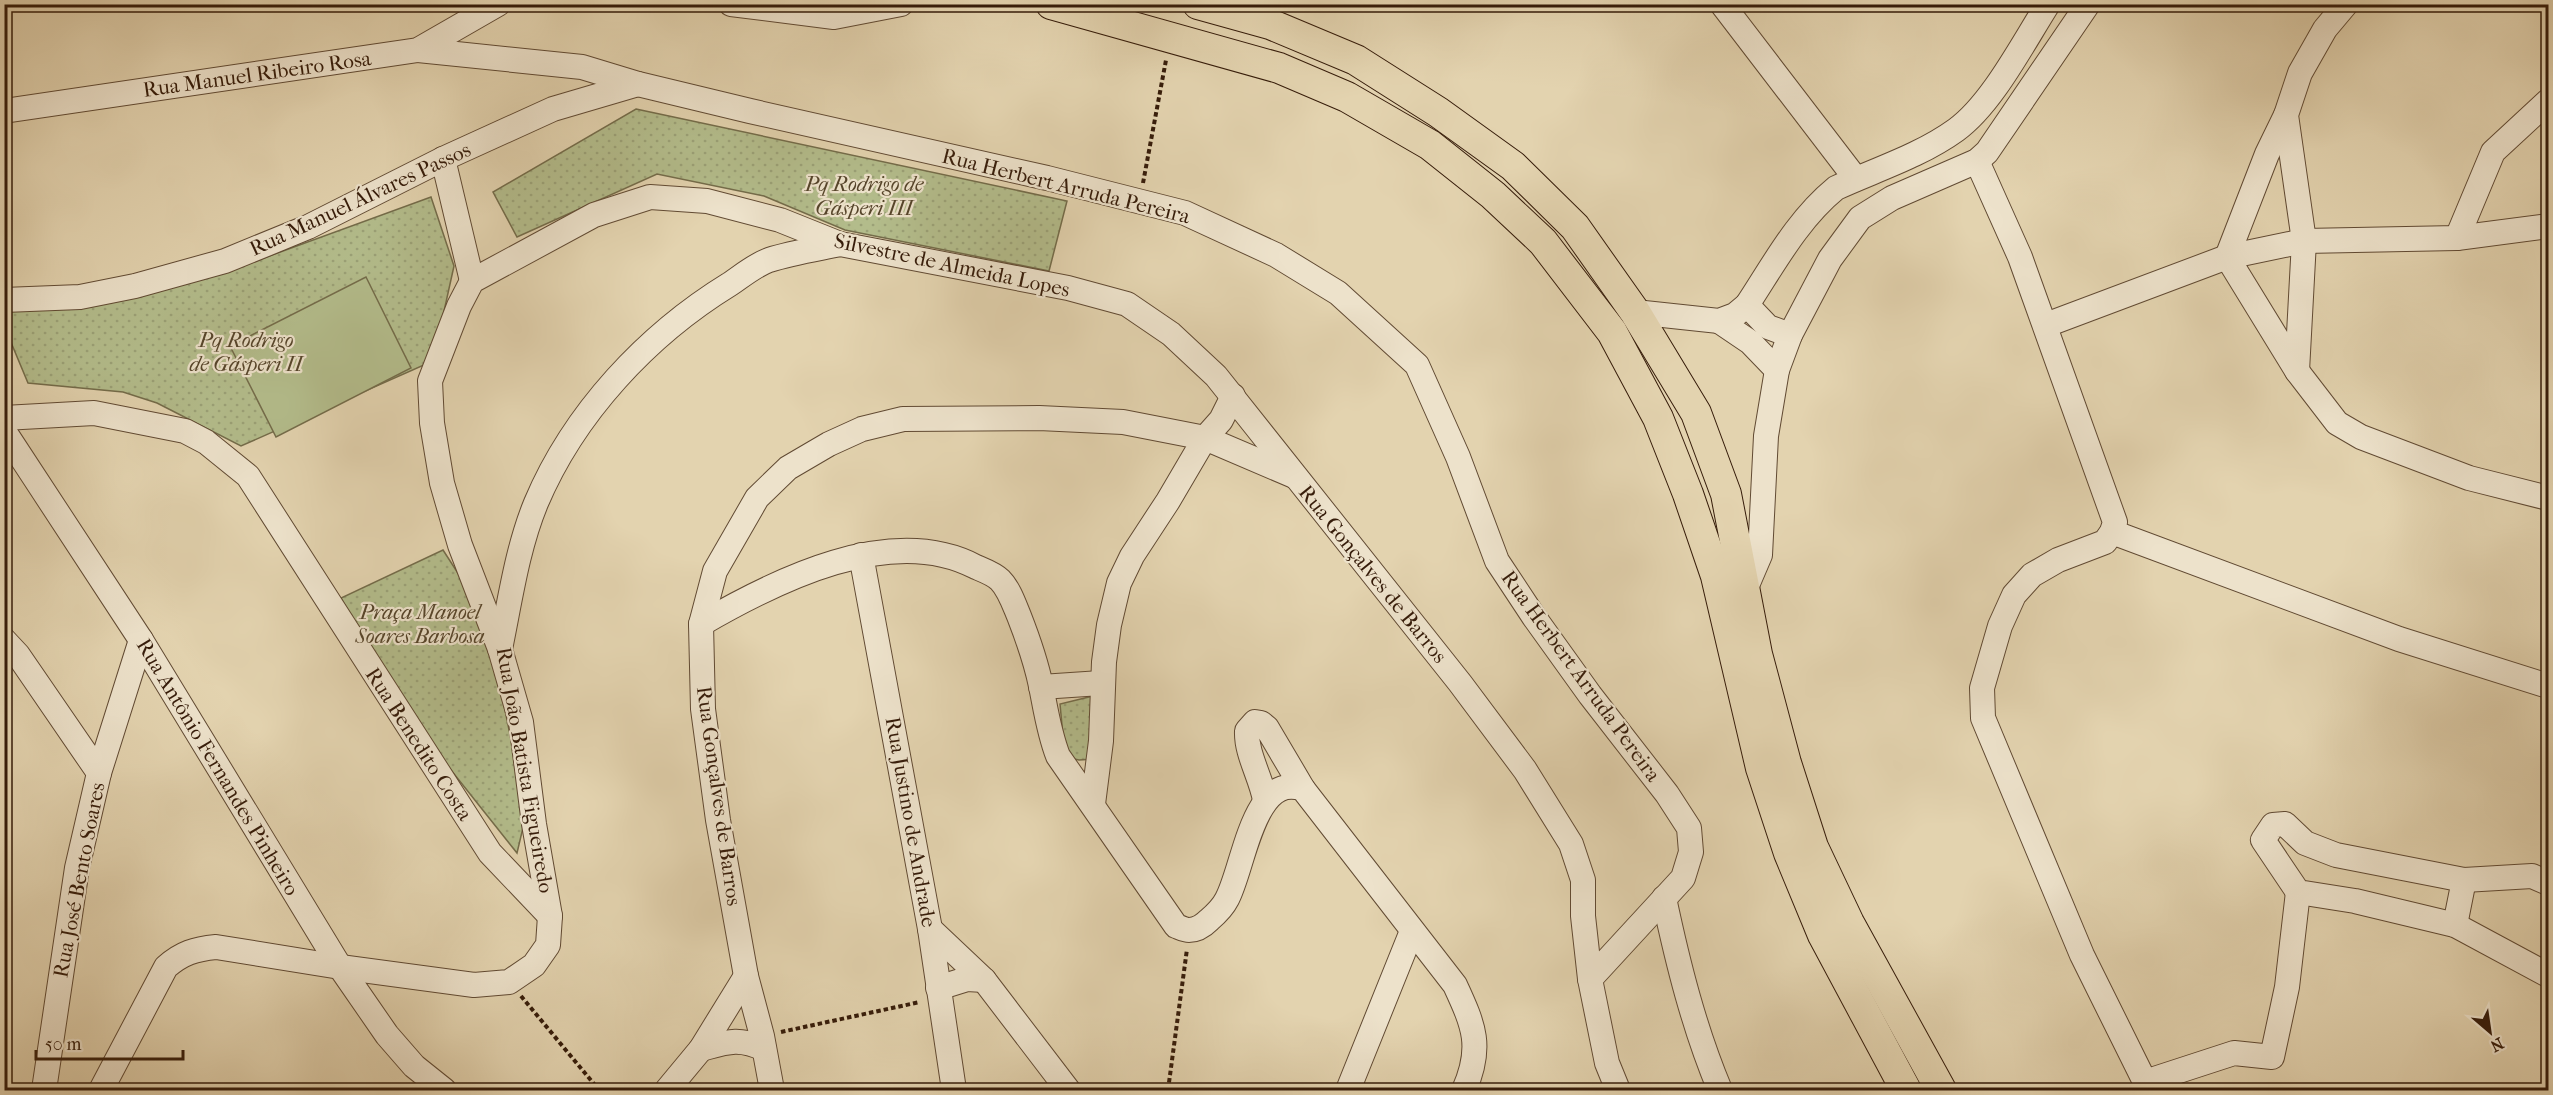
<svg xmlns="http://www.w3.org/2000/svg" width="2553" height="1095" font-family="'IM FELL French Canon',serif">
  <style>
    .park { fill: url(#park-dots); stroke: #746c4a; stroke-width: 1.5 }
    .pitch { fill: #b3bc8b; stroke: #746c4a; stroke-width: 1.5 }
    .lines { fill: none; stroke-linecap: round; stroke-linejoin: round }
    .minor-casing { stroke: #614a33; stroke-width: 26 }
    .major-casing { stroke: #361c0a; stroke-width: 32 }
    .path { stroke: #361c0a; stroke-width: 4; stroke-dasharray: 4.5 3; stroke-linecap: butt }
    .minor { stroke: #ede2cb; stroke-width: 24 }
    .major { stroke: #e3d3af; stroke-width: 30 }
    .labels { text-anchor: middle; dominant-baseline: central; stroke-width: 4.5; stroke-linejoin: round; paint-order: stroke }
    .street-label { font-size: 21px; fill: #361c0a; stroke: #ede2cb }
    .park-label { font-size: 21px; font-style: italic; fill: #55442a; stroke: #ede2cb }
  </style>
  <defs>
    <pattern id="park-dots" width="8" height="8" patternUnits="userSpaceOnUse" patternTransform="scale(1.5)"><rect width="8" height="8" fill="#b3bc8b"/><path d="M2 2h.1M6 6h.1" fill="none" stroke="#9ba177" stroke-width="1.8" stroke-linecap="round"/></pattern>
  </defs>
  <rect width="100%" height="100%" fill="#e3d3af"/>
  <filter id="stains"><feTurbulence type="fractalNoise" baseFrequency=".00333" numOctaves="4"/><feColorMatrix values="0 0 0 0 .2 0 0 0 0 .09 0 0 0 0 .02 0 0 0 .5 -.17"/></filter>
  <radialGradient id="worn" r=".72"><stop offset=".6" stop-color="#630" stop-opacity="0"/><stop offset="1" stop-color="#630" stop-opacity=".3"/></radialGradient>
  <g class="park">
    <polygon points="636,109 1067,201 1049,271 845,230 764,196 657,174 517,237 493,192"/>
    <polygon points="431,197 454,266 433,361 241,446 157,403 123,392 28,383 5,328 4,305 231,270"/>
    <polygon points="443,550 465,584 497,670 526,815 517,853 443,760 385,678 341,598"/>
    <polygon points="1093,696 1095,759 1079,760 1065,757 1060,704"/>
  </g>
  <polygon class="pitch" points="366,277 411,368 276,437 230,346"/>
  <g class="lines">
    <defs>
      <g id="minor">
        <polyline points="731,4 834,17 901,4"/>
        <polyline points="1722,4 1856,179"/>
        <polyline points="418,50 582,67 638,84 750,111 1047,178 1185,213 1276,255 1338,293 1417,365 1458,457 1497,561 1534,617 1590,695 1667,794 1689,828 1691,852 1683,878 1590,979"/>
        <polyline points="4,111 418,50 498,4"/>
        <polyline points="2286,115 2267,154 2227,257 2297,371 2337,423 2361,437 2469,478 2548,498"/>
        <polyline points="443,159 472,281"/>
        <polyline points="1977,161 2020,257 2115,522 2112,532 2105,542 2058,560 2032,575 2014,595 2000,626 1982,688 1983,718 2082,955 2145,1082 2234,1053 2272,1057 2287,987 2298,892"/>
        <polyline points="2457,238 2493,152 2548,101"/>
        <polyline points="4,300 80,297 135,286 225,261 308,227 443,159 553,109 638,84"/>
        <polyline points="1747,305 1768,327 1790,335"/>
        <path d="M1635,312L1719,321L1735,315L1747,305C1774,264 1797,220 1836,188C1875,170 1920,156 1956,130C1992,104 2023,43 2048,4"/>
        <polyline points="1719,321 1750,342 1777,370"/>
        <polyline points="2046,325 2227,257 2304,241 2457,238 2548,226"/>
        <polyline points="2297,371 2304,241 2286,115 2300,73 2325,29 2346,4"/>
        <polyline points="4,418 94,413 185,431 206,442 248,476 490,853 550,916"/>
        <polyline points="4,431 141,640 340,967 387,1035 414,1066 444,1090"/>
        <polyline points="2112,532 2399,639 2548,686"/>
        <polyline points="861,555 930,929 954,1090"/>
        <polyline points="1745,590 1760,555 1766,436 1777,370 1790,335 1830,259 1860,218 1892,198 1977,161 1987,152 2088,4"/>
        <path d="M701,624C775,581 891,522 976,567C983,570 994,574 1000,580C1009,589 1014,604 1019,616C1028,639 1036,662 1041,686C1046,711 1049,733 1058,756L1176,926C1179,927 1185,930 1189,930C1197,930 1204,925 1209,920C1216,914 1223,907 1227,899C1244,868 1253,771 1303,789L1455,985C1474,1026 1483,1047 1464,1090"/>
        <polyline points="4,640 18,655 99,773"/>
        <path d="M500,649C510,601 517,549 536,503C574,413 647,335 730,284C742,276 755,265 769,260C791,253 816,249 840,244"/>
        <polyline points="1041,687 1101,683"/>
        <path d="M1265,800C1261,777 1246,754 1247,731L1255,722L1261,723L1267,728L1303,789"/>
        <polyline points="1093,804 1101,741 1104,662 1109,625 1119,583 1132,556 1168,501 1205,438 1221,420 1233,396"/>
        <polyline points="2548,883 2532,876 2464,880 2336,855 2305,843 2285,824 2273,825 2263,840 2298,892 2355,901 2455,925 2548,975"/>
        <path d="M1664,898C1678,964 1694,1028 1720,1090"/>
        <polyline points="2455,925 2464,880"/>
        <polyline points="930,929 984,980 1068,1090"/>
        <polyline points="938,988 967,979 984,980"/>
        <path d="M701,1049C727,1042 739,1037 764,1049"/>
        <polyline points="44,1090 77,868 99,773 141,640"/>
        <path d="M101,1090L166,967C182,953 195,949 216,947L340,967L474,985L509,982L534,965L548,945L550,916L534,824L521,722L500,649L460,545L442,483L432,423L430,381L459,306L472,281L594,215L650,197L707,201L780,220L840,244L1068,288L1127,304L1171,334L1216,376L1460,683L1525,770L1571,844L1583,880V916L1590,979L1607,1063L1618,1090"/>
        <polyline points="667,1090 701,1049 746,976"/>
        <polyline points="772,1090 762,1036 746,976 718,820 703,709 701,624 715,571 757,498 788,468 829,444 862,429 903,419 1039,418 1123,422 1205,438 1294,476"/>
        <polyline points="1348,1090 1412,931"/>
      </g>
      <g id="major">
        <polyline points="1051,4 1279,68 1347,97 1430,145 1493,195 1543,242 1612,332 1658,418 1688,494 1716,576 1761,768 1789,853 1823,935 1906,1090"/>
        <polyline points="1198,4 1270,24 1356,60 1438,112 1513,166 1575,227 1635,312 1696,413 1726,494 1757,654 1786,763 1813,847 1849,923 1941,1090"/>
      </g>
    </defs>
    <use href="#minor" class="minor-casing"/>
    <use href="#major" class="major-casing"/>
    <g class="path">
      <polyline points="1143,183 1166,60"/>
      <polyline points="521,996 599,1090"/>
      <polyline points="781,1032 920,1002"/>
      <polyline points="1168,1090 1187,949"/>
    </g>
    <use href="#minor" class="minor"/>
    <use href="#major" class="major"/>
  </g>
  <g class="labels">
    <g class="street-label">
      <text transform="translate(257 74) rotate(-8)">Rua Manuel Ribeiro Rosa</text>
      <text transform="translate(1066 186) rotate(14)">Rua Herbert Arruda Pereira</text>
      <text transform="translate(360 199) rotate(-25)">Rua Manuel Álvares Passos</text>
      <text transform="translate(952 265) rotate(12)">Silvestre de Almeida Lopes</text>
      <text transform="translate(1373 574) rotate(51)">Rua Gonçalves de Barros</text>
      <text transform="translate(1581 676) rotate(54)">Rua Herbert Arruda Pereira</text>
      <text transform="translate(419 744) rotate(57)">Rua Benedito Costa</text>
      <text transform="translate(218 767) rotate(59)">Rua Antônio Fernandes Pinheiro</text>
      <text transform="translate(525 770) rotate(80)">Rua João Batista Figueiredo</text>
      <text transform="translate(719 796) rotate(82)">Rua Gonçalves de Barros</text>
      <text transform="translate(911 822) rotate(80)">Rua Justino de Andrade</text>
      <text transform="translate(79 880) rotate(-79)">Rua José Bento Soares</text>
    </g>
    <g class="park-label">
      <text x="864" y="184">Pq Rodrigo de<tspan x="864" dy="24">Gásperi III</tspan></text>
      <text x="246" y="340">Pq Rodrigo<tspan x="246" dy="24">de Gásperi II</tspan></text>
      <text x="420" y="612">Praça Manoel<tspan x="420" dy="24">Soares Barbosa</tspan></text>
    </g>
  </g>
  <rect width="2553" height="1095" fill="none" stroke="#e3d3af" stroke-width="24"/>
  <rect x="6" y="6" width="2541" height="1083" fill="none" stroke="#361c0a" stroke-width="3"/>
  <rect x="12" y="12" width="2529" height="1071" fill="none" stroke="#361c0a" stroke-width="1.5"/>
  <g transform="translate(2490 1032) rotate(151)" stroke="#ede2cb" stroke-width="4.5" paint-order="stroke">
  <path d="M0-4.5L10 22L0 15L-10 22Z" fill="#361c0a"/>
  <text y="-9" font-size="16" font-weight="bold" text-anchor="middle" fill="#361c0a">N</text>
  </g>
  <path d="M36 1050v9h147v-9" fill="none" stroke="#361c0a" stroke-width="3"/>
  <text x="45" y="1050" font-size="18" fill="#361c0a" stroke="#ede2cb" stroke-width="4.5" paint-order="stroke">50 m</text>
  <rect width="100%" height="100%" filter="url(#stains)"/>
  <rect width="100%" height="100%" fill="url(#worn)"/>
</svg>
